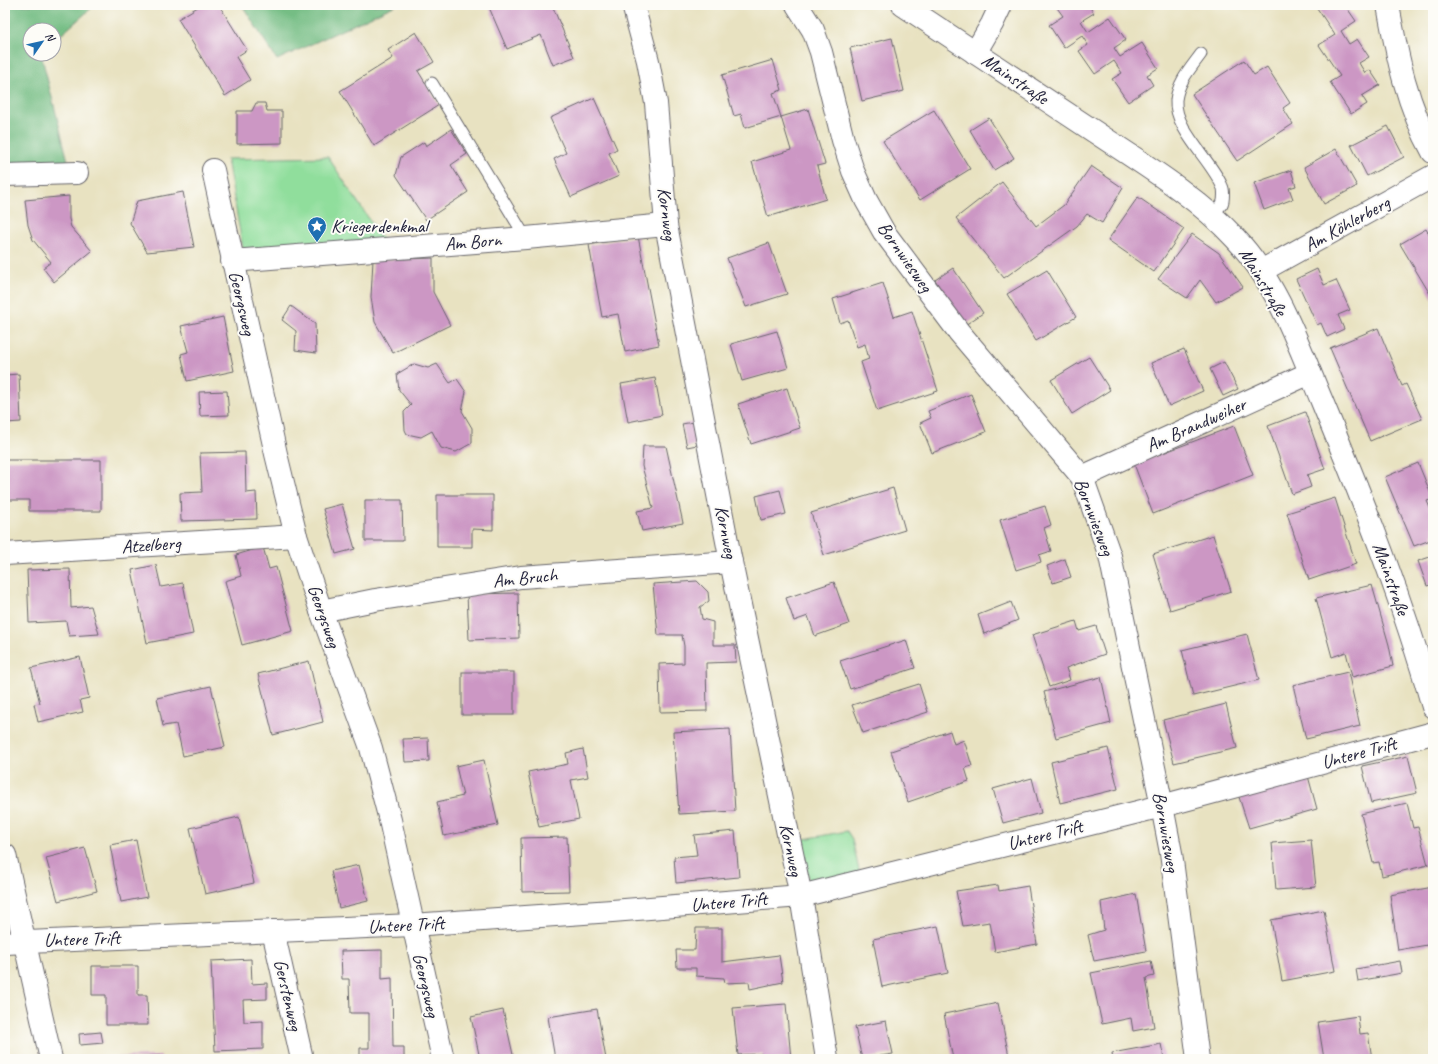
<svg xmlns="http://www.w3.org/2000/svg" width="1438" height="1064" font-family="Caveat,sans-serif">
  <style>
    .green { fill: #90de9c; stroke: #59806c }
    .forest { fill: #74bd84; stroke: #4b7060 }
    .building { fill: #cc97c4 }
    .lines { fill: none; stroke-linecap: round; stroke-linejoin: round }
    .lane-casing { stroke: #67656a; stroke-width: 13 }
    .street-casing { stroke: #67656a; stroke-width: 24 }
    .secondary-casing { stroke: #67656a; stroke-width: 24 }
    .lane { stroke: #fff; stroke-width: 11 }
    .street { stroke: #fff; stroke-width: 22 }
    .secondary { stroke: #fff; stroke-width: 22 }
    .labels { text-anchor: middle; dominant-baseline: central; stroke-width: 4; stroke-linejoin: round; paint-order: stroke }
    .street-label { font-size: 19px; fill: #22223b; stroke: #fdfcf7 }
    .poi-label { font-size: 19px; fill: #22223b; stroke: #fdfcf7; text-anchor: start }
  </style>
  <rect width="100%" height="100%" fill="#fdfcf7"/>
  <filter id="ink" filterUnits="userSpaceOnUse"><feTurbulence type="fractalNoise" baseFrequency=".025" numOctaves="2"/><feDisplacementMap in="SourceGraphic" scale="8" xChannelSelector="R" yChannelSelector="G"/><feConvolveMatrix kernelMatrix="1 2 1 2 8 2 1 2 1" color-interpolation-filters="sRGB"/></filter>
  <filter id="wash" filterUnits="userSpaceOnUse"><feTurbulence type="fractalNoise" baseFrequency=".012" numOctaves="4" result="noise"/><feDisplacementMap in="SourceGraphic" scale="16" xChannelSelector="R" yChannelSelector="G"/><feGaussianBlur stdDeviation="0.9" result="paint"/><feColorMatrix in="noise" values="0 0 0 0 0 0 0 0 0 0 0 0 0 0 0 0 0 1.4 0 .05"/><feComposite in="paint" operator="in"/></filter>
  <g filter="url(#wash)">
    <rect width="100%" height="100%" fill="#e8e2c1"/>
    <g class="green">
      <polygon points="328,157 383,240 243,249 227,159"/>
      <polygon points="847,831 852,839 860,875 811,887 799,840"/>
    </g>
    <g class="forest">
      <polygon points="5,5 95,5 54,41 54,30 30,30 30,54 41,54 69,165 5,168"/>
      <polygon points="242,5 396,5 277,60"/>
    </g>
    <g id="blocks">
      <g class="building">
        <polygon points="201,5 219,5 247,50 236,57 250,80 225,96 178,19"/>
        <polygon points="488,5 552,5 574,57 553,65 541,35 507,49"/>
        <polygon points="1055,5 1088,5 1094,13 1081,21 1088,32 1110,17 1126,40 1114,48 1120,57 1142,43 1158,68 1147,75 1153,85 1128,102 1112,79 1122,73 1114,61 1095,74 1079,51 1088,45 1082,36 1064,48 1049,25 1063,16"/>
        <polygon points="1315,5 1351,5 1347,8 1356,21 1341,31 1349,44 1357,39 1369,57 1359,63 1365,73 1370,70 1380,85 1362,96 1367,104 1351,114 1330,82 1340,76 1319,45 1335,35"/>
        <polygon points="416,32 434,62 418,71 439,105 374,146 340,91 393,58 388,50"/>
        <polygon points="892,38 904,91 862,101 850,48"/>
        <polygon points="773,60 782,90 773,93 781,117 808,109 825,164 817,166 826,199 768,217 752,162 791,150 781,117 745,128 741,114 734,116 722,75"/>
        <polygon points="1244,60 1254,75 1267,67 1290,103 1283,108 1293,124 1237,161 1192,94"/>
        <polygon points="594,98 617,149 609,153 619,176 571,197 554,159 566,153 550,118"/>
        <polygon points="256,103 265,103 267,111 282,111 282,143 237,144 237,111 252,111"/>
        <polygon points="934,110 970,169 920,200 883,141"/>
        <polygon points="989,118 1014,158 994,170 970,130"/>
        <polygon points="1388,126 1404,157 1367,176 1351,145"/>
        <polygon points="451,129 467,154 451,165 468,192 426,220 396,175 401,157 424,142 426,146"/>
        <polygon points="1336,149 1357,186 1324,204 1304,167"/>
        <polygon points="1091,166 1123,188 1102,223 1087,214 1077,226 1004,278 956,218 1002,182 1036,226 1064,205"/>
        <polygon points="1291,170 1296,186 1289,188 1293,199 1264,210 1254,183"/>
        <polygon points="183,192 194,247 147,252 130,223 137,201"/>
        <polygon points="69,196 69,219 71,227 92,251 54,282 43,268 51,262 33,240 28,225 25,200"/>
        <polygon points="1138,197 1184,229 1154,272 1108,240"/>
        <polygon points="1426,229 1429,234 1433,231 1433,299 1400,244"/>
        <polygon points="1192,234 1219,253 1243,287 1216,302 1200,280 1187,298 1158,279"/>
        <polygon points="638,236 659,345 625,352 618,314 602,317 589,245"/>
        <polygon points="769,243 787,294 746,307 727,258"/>
        <polygon points="433,258 433,292 450,325 393,353 375,322 371,297 373,260"/>
        <polygon points="953,268 983,313 965,325 935,280"/>
        <polygon points="1317,269 1324,285 1336,280 1350,310 1338,315 1344,329 1327,337 1321,323 1317,325 1296,279"/>
        <polygon points="1047,270 1076,317 1036,341 1007,294"/>
        <polygon points="883,283 894,317 912,311 938,391 877,411 861,362 869,359 865,344 857,347 848,320 840,323 833,299"/>
        <polygon points="291,306 315,324 316,353 295,350 296,331 282,320"/>
        <polygon points="223,317 234,371 187,381 181,354 188,352 181,326"/>
        <polygon points="1378,328 1402,386 1406,384 1422,419 1370,441 1330,348"/>
        <polygon points="777,331 788,368 742,381 731,344"/>
        <polygon points="1184,349 1203,391 1169,406 1151,363"/>
        <polygon points="1089,357 1110,390 1072,414 1051,380"/>
        <polygon points="1224,362 1238,389 1223,396 1210,369"/>
        <polygon points="414,364 428,368 437,364 450,383 457,379 466,392 462,411 472,428 472,443 456,452 441,448 432,431 421,437 407,434 405,430 404,412 411,405 399,390 397,374"/>
        <polygon points="19,374 21,422 5,423 5,375"/>
        <polygon points="655,378 662,415 628,422 621,384"/>
        <polygon points="787,388 800,428 751,444 738,404"/>
        <polygon points="227,391 229,415 200,416 199,392"/>
        <polygon points="971,394 986,432 932,453 920,423 931,418 928,411"/>
        <polygon points="1305,412 1325,469 1307,475 1311,487 1292,494 1268,426"/>
        <polygon points="693,422 697,445 687,447 682,424"/>
        <polygon points="1234,426 1253,475 1153,514 1134,464"/>
        <polygon points="643,446 666,446 683,523 642,531 637,511 653,508 642,466"/>
        <polygon points="245,452 246,493 256,492 257,519 181,521 180,493 202,492 200,453"/>
        <polygon points="5,460 101,460 101,511 29,511 29,500 5,500"/>
        <polygon points="1418,463 1433,499 1427,501 1433,515 1433,539 1414,546 1385,477"/>
        <polygon points="893,488 905,530 824,555 811,513"/>
        <polygon points="780,490 786,514 761,520 756,496"/>
        <polygon points="437,495 493,495 493,530 472,529 472,547 437,547"/>
        <polygon points="1335,498 1356,564 1309,580 1287,513"/>
        <polygon points="365,500 402,500 403,541 365,541"/>
        <polygon points="342,504 355,549 336,554 323,509"/>
        <polygon points="1045,506 1051,525 1044,528 1051,551 1039,555 1041,562 1016,570 1000,520"/>
        <polygon points="1213,535 1231,591 1170,610 1153,554"/>
        <polygon points="263,547 269,569 276,567 293,631 242,645 225,581 241,576 236,555"/>
        <polygon points="1433,556 1433,584 1427,586 1418,561"/>
        <polygon points="1065,559 1071,577 1053,583 1047,566"/>
        <polygon points="156,565 161,587 183,583 193,634 147,643 132,570"/>
        <polygon points="70,569 71,608 91,606 99,634 69,636 66,621 29,623 27,570"/>
        <polygon points="697,581 708,592 709,601 700,607 702,619 713,622 713,645 735,645 736,662 706,663 707,711 660,712 659,664 684,663 684,646 682,635 658,635 653,584"/>
        <polygon points="834,582 849,624 815,636 808,616 794,621 786,598"/>
        <polygon points="1372,585 1389,645 1393,666 1352,677 1346,652 1332,657 1316,598"/>
        <polygon points="518,593 519,638 469,640 467,594"/>
        <polygon points="1011,602 1018,620 984,634 978,615"/>
        <polygon points="1076,621 1079,631 1096,626 1105,654 1066,668 1070,680 1049,687 1032,635"/>
        <polygon points="1247,634 1259,680 1193,696 1182,650"/>
        <polygon points="906,640 915,668 850,689 840,661"/>
        <polygon points="80,657 89,698 80,700 83,712 38,722 34,704 40,703 31,668"/>
        <polygon points="309,661 323,722 273,735 258,674"/>
        <rect x="462" y="672" width="52" height="43"/>
        <polygon points="1348,672 1360,726 1306,739 1293,685"/>
        <polygon points="1101,677 1111,723 1056,738 1044,692"/>
        <polygon points="919,684 928,712 863,733 852,705"/>
        <polygon points="211,686 225,747 183,756 176,724 163,726 157,698"/>
        <polygon points="1226,704 1237,748 1174,763 1163,720"/>
        <polygon points="730,729 735,811 679,814 673,732"/>
        <polygon points="950,731 954,744 964,740 972,766 965,768 969,781 908,802 891,751"/>
        <polygon points="428,738 429,761 405,762 403,739"/>
        <polygon points="1108,748 1118,789 1060,803 1051,762"/>
        <polygon points="583,749 588,777 571,780 579,819 539,827 528,772 568,764 566,753"/>
        <polygon points="1408,756 1417,793 1371,803 1362,766"/>
        <polygon points="484,760 498,825 444,836 437,802 463,796 456,766"/>
        <polygon points="1308,776 1317,809 1249,828 1238,794"/>
        <polygon points="1032,778 1041,813 1003,823 993,789"/>
        <polygon points="1407,803 1413,828 1418,827 1428,865 1382,876 1379,862 1373,863 1361,814"/>
        <polygon points="239,817 254,883 205,894 190,828"/>
        <polygon points="735,831 739,877 676,883 674,857 697,855 694,835"/>
        <polygon points="567,837 569,891 522,892 521,838"/>
        <polygon points="136,840 147,897 121,902 110,845"/>
        <polygon points="1311,840 1316,887 1276,890 1272,843"/>
        <polygon points="85,848 97,891 58,901 46,858"/>
        <polygon points="359,865 368,901 339,908 331,871"/>
        <polygon points="998,885 999,891 1028,886 1037,944 995,952 990,922 963,926 956,891"/>
        <polygon points="1433,887 1433,944 1398,950 1390,895"/>
        <polygon points="1136,894 1146,951 1094,961 1088,935 1104,930 1101,902"/>
        <polygon points="1324,910 1335,971 1282,981 1271,920"/>
        <polygon points="938,926 948,973 882,987 873,939"/>
        <polygon points="696,928 722,928 722,962 779,955 783,982 750,989 749,982 725,983 724,978 696,976 696,968 677,968 676,950 695,950"/>
        <polygon points="382,950 382,979 392,978 393,1047 404,1047 404,1059 360,1059 360,1048 369,1048 369,1013 350,1013 349,979 342,979 341,951"/>
        <polygon points="251,959 252,984 267,983 267,999 243,1000 244,1022 263,1021 263,1049 215,1051 211,961"/>
        <polygon points="1151,961 1154,976 1146,978 1154,1027 1133,1031 1131,1018 1102,1024 1091,973"/>
        <polygon points="1400,961 1402,973 1358,981 1356,969"/>
        <polygon points="92,966 138,966 138,995 147,995 148,1025 106,1025 106,995 92,995"/>
        <polygon points="998,1003 1009,1056 995,1059 953,1059 944,1014"/>
        <polygon points="786,1004 791,1059 763,1059 762,1054 738,1055 733,1008"/>
        <polygon points="597,1009 606,1059 555,1059 548,1017"/>
        <polygon points="503,1010 514,1059 480,1059 471,1017"/>
        <polygon points="1358,1016 1360,1034 1368,1033 1372,1059 1324,1059 1318,1022"/>
        <polygon points="886,1021 893,1054 862,1059 855,1027"/>
        <polygon points="101,1032 103,1043 80,1045 79,1034"/>
        <polygon points="1161,1044 1164,1059 1113,1059 1112,1053"/>
        <polygon points="161,1056 161,1059 117,1059 117,1057"/>
      </g>
    </g>
  </g>
  <g filter="url(#ink)">
    <use href="#blocks" fill-opacity="0" stroke="#67656a" stroke-width="1"/>
    <g class="lines">
      <defs>
        <g id="lane">
          <path d="M1201,54C1191,68 1178,82 1176,100C1174,129 1211,160 1222,186C1224,189 1224,200 1222,204C1219,208 1215,212 1212,216"/>
          <polyline points="432,83 526,238"/>
        </g>
        <g id="street">
          <polyline points="633,5 648,61 656,103 666,225 731,562 801,896 827,1059"/>
          <polyline points="797,5 813,30 821,52 843,140 853,171 866,200 884,232 959,332 1082,477 1110,556 1162,806 1171,853 1198,1059"/>
          <path d="M1388,5C1397,56 1407,106 1433,152"/>
          <polyline points="975,53 992,24 1001,5"/>
          <polyline points="213,170 276,454 296,536 321,611 371,748 390,820 443,1059"/>
          <polyline points="5,175 77,173"/>
          <polyline points="232,261 526,238 666,225"/>
          <polyline points="1261,271 1433,176"/>
          <polyline points="1082,477 1310,373"/>
          <polyline points="5,554 296,536"/>
          <polyline points="321,611 375,600 521,577 731,562"/>
          <polyline points="5,855 51,1059"/>
          <polyline points="273,931 302,1059"/>
          <polyline points="5,943 412,925 612,911 801,896 1162,806 1433,733"/>
        </g>
        <path id="secondary" d="M903,5C967,47 1031,90 1095,132C1143,164 1195,195 1235,238C1277,282 1298,344 1321,399C1363,500 1403,601 1433,707"/>
      </defs>
      <use href="#lane" class="lane-casing"/>
      <use href="#street" class="street-casing"/>
      <use href="#secondary" class="secondary-casing"/>
      <use href="#lane" class="lane"/>
      <use href="#street" class="street"/>
      <use href="#secondary" class="secondary"/>
    </g>
  </g>
  <defs>
    <symbol id="sight-pin" viewBox="-11 -11 22 30"><path d="M0 17L-7.5 6A9.5 9.5 0 1 1 7.5 6Z" fill="#1f6fb2" stroke="#fdfcf7"/><path d="M0-6L1.8-2.2L6-1.7L2.9 1.2L3.7 5.4L0 3.3L-3.7 5.4L-2.9 1.2L-6-1.7L-1.8-2.2Z" fill="#fff"/></symbol>
  </defs>
  <g fill-rule="evenodd">
    <use href="#sight-pin" x="306" y="215" width="22" height="30"/>
  </g>
  <g class="labels">
    <g class="street-label">
      <text transform="translate(1015 79) rotate(34)">Mainstraße</text>
      <text transform="translate(667 214) rotate(83)">Kornweg</text>
      <text transform="translate(1347 224) rotate(-29)">Am Köhlerberg</text>
      <text transform="translate(473 242) rotate(-5)">Am Born</text>
      <text transform="translate(905 257) rotate(55)">Bornwiesweg</text>
      <text transform="translate(1263 282) rotate(59)">Mainstraße</text>
      <text transform="translate(242 303) rotate(77)">Georgsweg</text>
      <text transform="translate(1196 425) rotate(-24)">Am Brandweiher</text>
      <text transform="translate(1094 517) rotate(69)">Bornwiesweg</text>
      <text transform="translate(726 532) rotate(79)">Kornweg</text>
      <text transform="translate(151 545) rotate(-4)">Atzelberg</text>
      <text transform="translate(525 578) rotate(-6)">Am Bruch</text>
      <text transform="translate(1391 579) rotate(70)">Mainstraße</text>
      <text transform="translate(324 616) rotate(71)">Georgsweg</text>
      <text transform="translate(1359 753) rotate(-15)">Untere Trift</text>
      <text transform="translate(1166 832) rotate(80)">Bornwiesweg</text>
      <text transform="translate(1045 835) rotate(-14)">Untere Trift</text>
      <text transform="translate(791 850) rotate(78)">Kornweg</text>
      <text transform="translate(729 902) rotate(-5)">Untere Trift</text>
      <text transform="translate(406 925) rotate(-3)">Untere Trift</text>
      <text transform="translate(82 939) rotate(-2)">Untere Trift</text>
      <text transform="translate(426 985) rotate(77)">Georgsweg</text>
      <text transform="translate(288 995) rotate(77)">Gerstenweg</text>
    </g>
    <g class="poi-label">
      <text x="331" y="226">Kriegerdenkmal</text>
    </g>
  </g>
  <rect width="1438" height="1064" fill="none" stroke="#fdfcf7" stroke-width="20"/>
  <g transform="translate(42 42) rotate(56)"><circle r="19" fill="#fdfcf7" stroke="#a5a5ac"/>
  <path d="M0-3L7 15L0 10L-7 15Z" fill="#1f6fb2"/>
  <text y="-6" font-size="11" font-weight="bold" text-anchor="middle" fill="#22223b">N</text>
  </g>
</svg>
